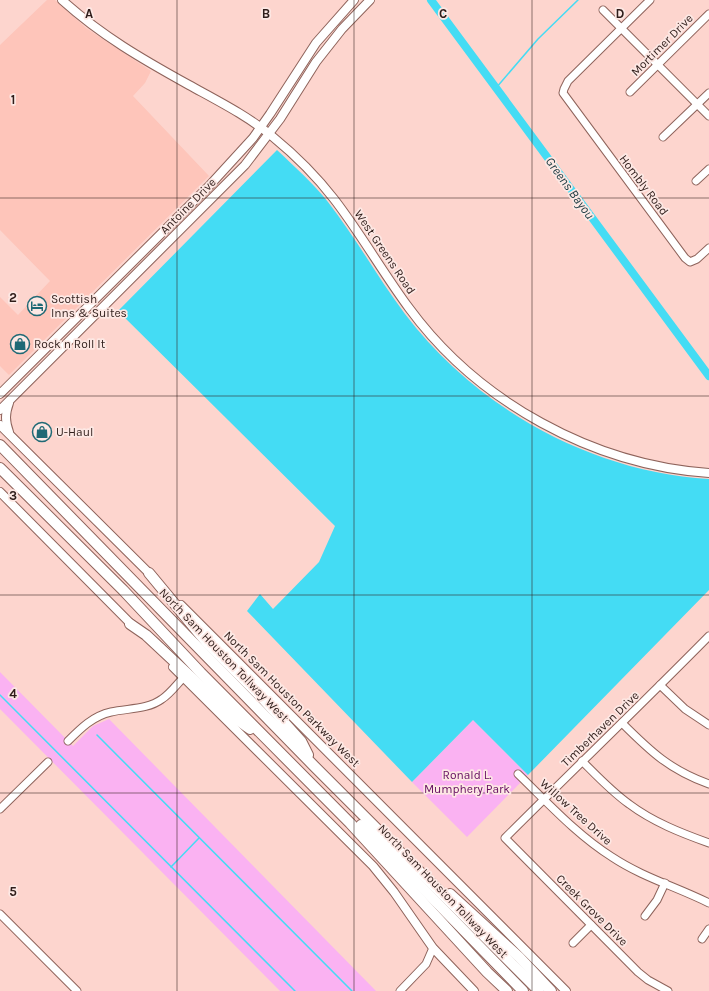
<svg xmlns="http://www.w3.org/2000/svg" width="709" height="991" font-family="Karla,sans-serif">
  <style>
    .built { fill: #fec5ba }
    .green { fill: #fab2f2 }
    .water { fill: #44dcf4 }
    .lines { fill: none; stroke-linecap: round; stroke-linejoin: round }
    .stream { stroke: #44dcf4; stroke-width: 1.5 }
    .river { stroke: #44dcf4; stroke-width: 8 }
    .minor-casing { stroke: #8e635b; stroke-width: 9 }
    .major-casing { stroke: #8e635b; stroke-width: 10 }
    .highway-casing { stroke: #8e635b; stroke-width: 12 }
    .minor { stroke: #fff; stroke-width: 7 }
    .major { stroke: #fff; stroke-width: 8 }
    .highway { stroke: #fff; stroke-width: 10 }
    .grid { fill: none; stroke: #2f1d1a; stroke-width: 1; stroke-opacity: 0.55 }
    .labels { text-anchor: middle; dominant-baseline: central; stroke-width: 3.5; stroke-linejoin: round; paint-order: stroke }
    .street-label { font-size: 12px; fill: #2f1d1a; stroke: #fde8e4 }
    .poi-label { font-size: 12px; fill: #2f1d1a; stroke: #fde8e4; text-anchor: start }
    .park-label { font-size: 12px; fill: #640c60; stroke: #fde8e4 }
    .water-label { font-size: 13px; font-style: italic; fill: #213f45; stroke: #fde8e4 }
    .grid-label { font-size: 13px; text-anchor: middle; font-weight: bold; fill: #2f1d1a; stroke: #fde8e4; stroke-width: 3.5; stroke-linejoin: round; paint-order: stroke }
  </style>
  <rect width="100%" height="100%" fill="#fdd5ce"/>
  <polygon class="built" points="47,0 55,0 86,28 151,71 145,83 133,96 209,176 9,375 0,366 0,297 18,315 50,281 0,230 0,45"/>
  <g class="green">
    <polygon points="0,672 73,746 93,726 109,719 376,991 280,991 0,709"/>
    <polygon points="473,720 528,775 467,837 412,782"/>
  </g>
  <path class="water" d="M277,150C295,167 313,183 328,202C356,238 378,278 405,314C476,408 591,472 709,479V590L528,775L473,720L412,782L247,611L260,594L273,609L319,562L335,526L118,311Z"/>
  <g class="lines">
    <g class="stream">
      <polyline points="496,88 538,39 578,0"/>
      <polyline points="0,695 295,991"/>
      <polyline points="97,735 352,991"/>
      <polyline points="171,867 199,838"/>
    </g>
    <polyline class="river" points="431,0 709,376"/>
    <defs>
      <g id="minor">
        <polyline points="650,0 568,81 564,89 563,93 685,258 690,262 697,259 709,248"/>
        <polyline points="603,10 709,116"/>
        <polyline points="630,92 709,14"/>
        <polyline points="663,137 709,93"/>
        <polyline points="696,181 709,169"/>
        <polyline points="660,685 685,709 709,725"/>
        <path d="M622,723C651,752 670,770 709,784"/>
        <path d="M68,741C81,728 93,716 111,712C128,708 147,710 162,699C170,694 177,684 184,677"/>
        <path d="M582,761C597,776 612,792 629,804C653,822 681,833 709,843"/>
        <path d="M518,774C548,803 577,835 612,857C642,877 677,887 709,903"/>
        <polyline points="0,809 48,762"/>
        <polyline points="0,914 77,991"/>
        <polyline points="645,916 657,900 665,883"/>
        <polyline points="702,939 709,929"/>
        <polyline points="573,943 591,925"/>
        <polyline points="400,991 426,964 433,948"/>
        <path d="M668,991L648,980L638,972L505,838C573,770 642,704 709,636"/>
      </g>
      <g id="major">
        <path d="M62,0C102,36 142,59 189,85C218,101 248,116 273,137C295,155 317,177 334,199C361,234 383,273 409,308C478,402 593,465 709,473"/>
        <polyline points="0,394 210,185 253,138 270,114 316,43 354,0"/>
        <path d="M9,403C5,414 5,421 9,432"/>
        <polyline points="0,410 245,165 280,119 316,62 342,29 370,0"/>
        <polyline points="0,425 153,577"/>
        <polyline points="0,492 134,627"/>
        <polyline points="181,605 566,991"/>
        <polyline points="173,667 373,866 394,892 433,948 474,991"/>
      </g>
      <g id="highway">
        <polyline points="0,445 314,766 539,991"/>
        <polyline points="0,468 123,590 201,673 350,823 487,972 507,991"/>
        <polyline points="149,573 207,643 263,699 301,741 308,755"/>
        <polyline points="130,624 146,635 236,719 250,729"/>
        <polyline points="361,825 523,991"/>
        <polyline points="450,894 519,957 551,991"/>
      </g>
    </defs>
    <use href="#minor" class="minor-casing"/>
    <use href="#major" class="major-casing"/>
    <use href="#highway" class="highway-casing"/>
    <use href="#minor" class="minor"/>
    <use href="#major" class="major"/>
    <use href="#highway" class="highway"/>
  </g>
  <path class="grid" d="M177,0V991M354,0V991M532,0V991M0,198H709M0,396H709M0,595H709M0,793H709"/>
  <defs>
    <symbol id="hotel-ring" viewBox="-11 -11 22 22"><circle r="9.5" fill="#fde8e4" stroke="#206975" stroke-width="1.5"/><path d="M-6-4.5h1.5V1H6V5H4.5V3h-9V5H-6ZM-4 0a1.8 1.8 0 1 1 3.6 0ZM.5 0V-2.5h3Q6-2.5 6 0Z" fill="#206975"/></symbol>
    <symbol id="shop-ring" viewBox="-11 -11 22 22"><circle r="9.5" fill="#fde8e4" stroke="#206975" stroke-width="1.5"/><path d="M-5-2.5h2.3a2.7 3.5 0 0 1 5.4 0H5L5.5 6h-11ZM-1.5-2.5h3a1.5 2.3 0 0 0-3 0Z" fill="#206975"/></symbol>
  </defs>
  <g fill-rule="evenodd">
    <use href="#hotel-ring" x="26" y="295" width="22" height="22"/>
    <use href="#shop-ring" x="9" y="333" width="22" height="22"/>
    <use href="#shop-ring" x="31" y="421" width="22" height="22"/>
  </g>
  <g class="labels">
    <g class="street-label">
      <text transform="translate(662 45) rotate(-45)">Mortimer Drive</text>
      <text transform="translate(644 185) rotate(53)">Hombly Road</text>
      <text transform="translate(188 206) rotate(-45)">Antoine Drive</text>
      <text transform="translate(385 252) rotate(56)">West Greens Road</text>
      <text transform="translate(224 655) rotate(46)">North Sam Houston Tollway West</text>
      <text transform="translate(292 699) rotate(45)">North Sam Houston Parkway West</text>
      <text transform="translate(600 729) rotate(-44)">Timberhaven Drive</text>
      <text transform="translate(576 812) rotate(42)">Willow Tree Drive</text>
      <text transform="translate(443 891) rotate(46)">North Sam Houston Tollway West</text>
      <text transform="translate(592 910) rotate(45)">Creek Grove Drive</text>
    </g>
    <g class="poi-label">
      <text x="51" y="299">Scottish<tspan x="51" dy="14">Inns &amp; Suites</tspan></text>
      <text x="34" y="344">Rock n Roll It</text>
      <text x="56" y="432">U-Haul</text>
    </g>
    <g class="park-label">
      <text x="467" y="775">Ronald L.<tspan x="467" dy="14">Mumphery Park</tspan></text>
    </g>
    <g class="water-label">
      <text transform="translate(570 188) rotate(54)">Greens Bayou</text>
    </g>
  </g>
  <g class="grid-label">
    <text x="89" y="18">A</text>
    <text x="266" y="18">B</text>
    <text x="443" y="18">C</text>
    <text x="620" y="18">D</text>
    <text x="13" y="104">1</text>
    <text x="13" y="302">2</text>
    <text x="13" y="500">3</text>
    <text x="13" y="698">4</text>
    <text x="13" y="896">5</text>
  </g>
</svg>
